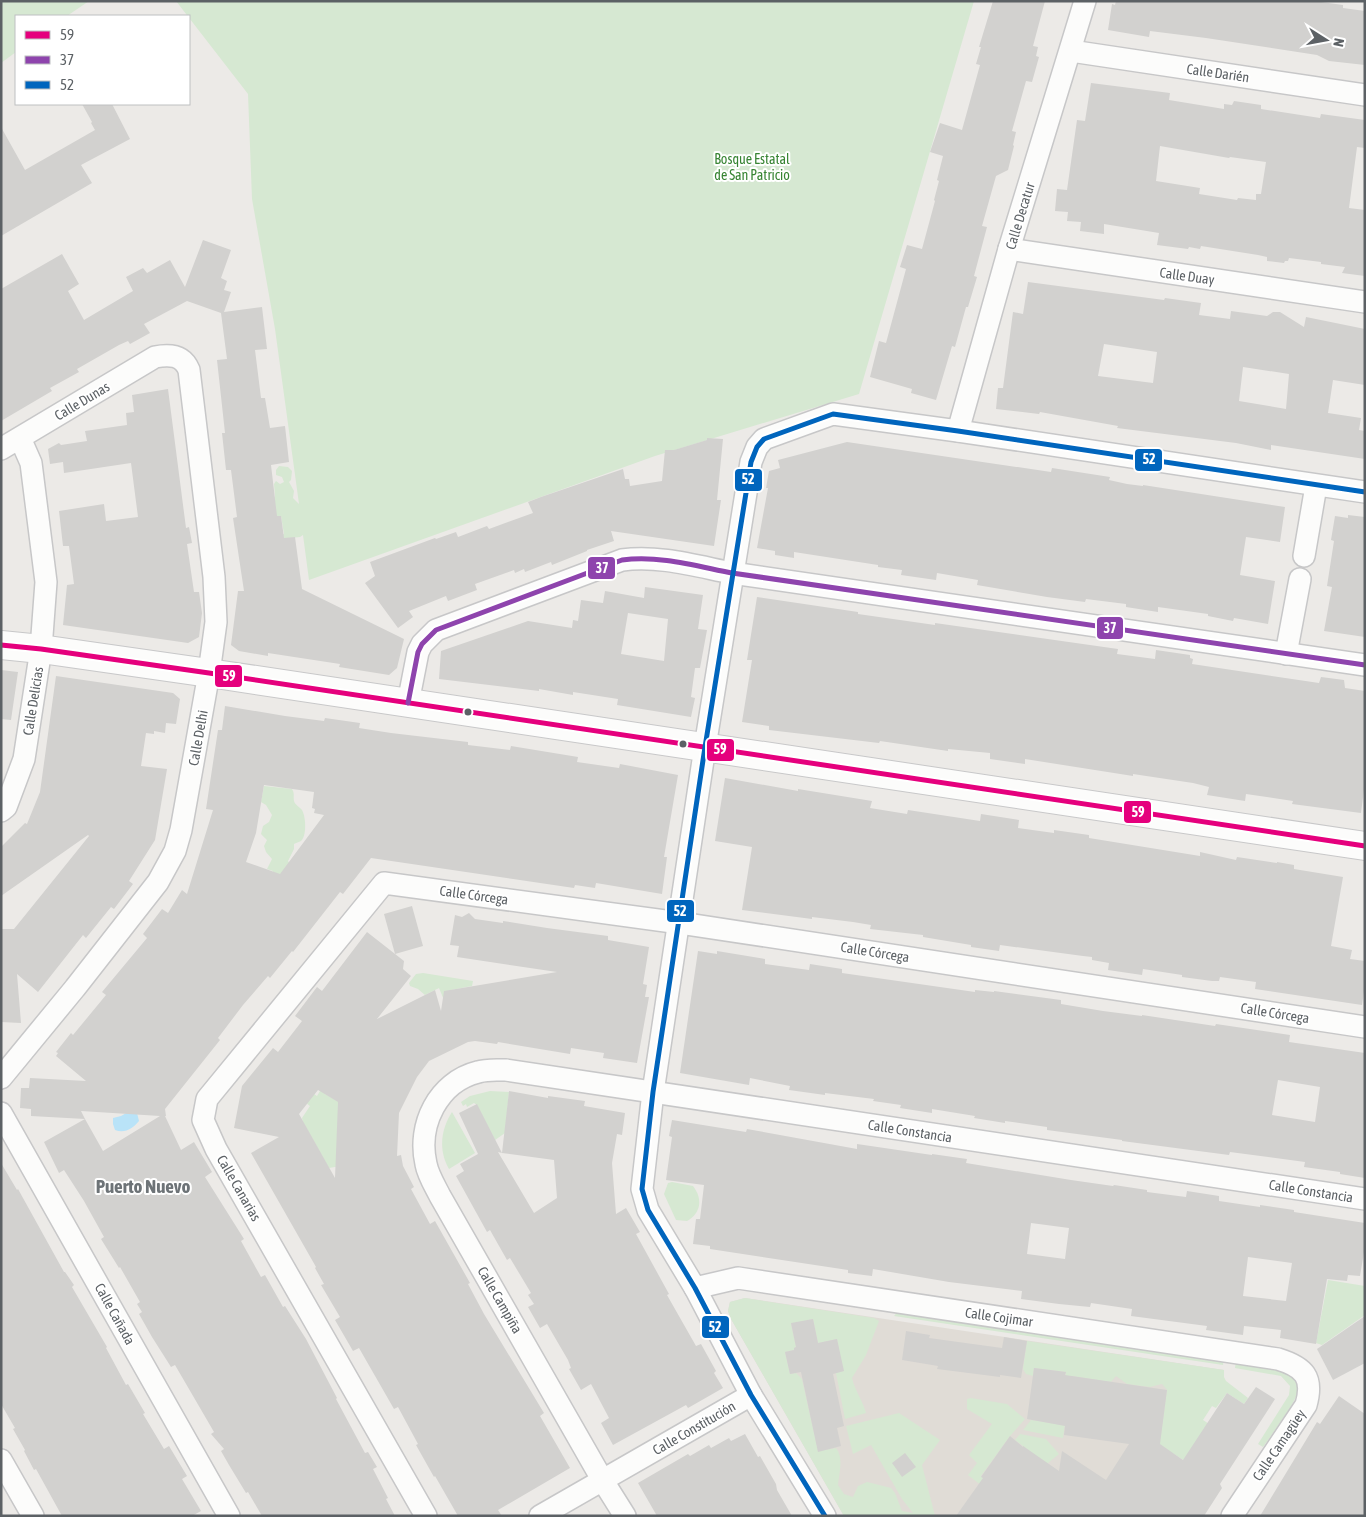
<svg xmlns="http://www.w3.org/2000/svg" width="1366" height="1517" font-family="'Asap Condensed',sans-serif">
  <style>
    .education { fill: #e0dcd6 }
    .green { fill: #d6e8d2 }
    .water { fill: #b9e3f8 }
    .building { fill: #d2d1cf; fill-rule: evenodd }
    .lines { fill: none; stroke-linecap: round; stroke-linejoin: round }
    .minor-casing { stroke: #c7c7c8; stroke-width: 24 }
    .secondary-casing { stroke: #c8c8c9; stroke-width: 30 }
    .minor { stroke: #fcfcfb; stroke-width: 21 }
    .secondary { stroke: #fcfcfb; stroke-width: 28 }
    .bus-1-casing { stroke: #fff; stroke-width: 9 }
    .bus-2-casing { stroke: #fff; stroke-width: 9 }
    .bus-3-casing { stroke: #fff; stroke-width: 9 }
    .bus-1 { stroke: #e5007d; stroke-width: 5 }
    .bus-2 { stroke: #8e44ad; stroke-width: 5 }
    .bus-3 { stroke: #0065bd; stroke-width: 5 }
    .bus-dot { fill: #5c6165; stroke: #fff; stroke-width: 2 }
    .labels { text-anchor: middle; dominant-baseline: central; stroke-width: 4; stroke-linejoin: round; paint-order: stroke }
    .street-label { font-size: 14px; fill: #5c6165; stroke: #fff }
    .park-label { font-size: 14px; fill: #378433; stroke: #fff }
    .district-label { font-size: 19px; font-weight: bold; fill: #6d7377; stroke: #fff }
    .line-badge { stroke: #fff; stroke-width: 2 }
    .badge-label { font-size: 14px; text-anchor: middle; font-weight: bold; fill: #fff }
  </style>
  <rect width="100%" height="100%" fill="#eceae7"/>
  <polygon class="education" points="745,1298 1224,1370 1127,1516 844,1516 731,1319 728,1311 730,1302"/>
  <g class="green">
    <polygon points="1,1 89,1 67,16 16,16 16,52 1,63"/>
    <polygon points="176,1 974,1 859,394 655,456 309,580 303,535 300,537 262,541 262,537 284,534 281,516 266,518 275,496 274,484 276,481 280,484 284,482 282,477 276,475 276,470 279,466 288,467 292,471 291,480 289,482 294,491 293,498 299,504 275,329 252,199 248,94"/>
    <path d="M264,786L292,789C295,794 293,796 294,801C295,805 300,807 302,810C306,817 307,836 301,841C299,842 296,843 294,844V849L288,861L290,864L284,874L272,877L273,871L267,869L272,859L266,852L264,846L267,840L261,834L263,826L269,822L272,815L266,805L261,802Z"/>
    <polygon points="423,973 473,981 472,986 451,990 457,1010 446,1005 439,988 425,995 418,989 410,986 409,983 416,974"/>
    <polygon points="323,1086 325,1094 353,1110 358,1163 329,1168 303,1122 302,1118 310,1106 301,1099 308,1090 317,1096"/>
    <polygon points="490,1091 509,1092 505,1133 495,1140 477,1105 474,1103 467,1107 466,1104 463,1106 461,1102 470,1096"/>
    <path d="M452,1112L475,1153L449,1169C438,1150 441,1129 452,1112Z"/>
    <path d="M672,1182L693,1186C703,1199 701,1213 687,1221L676,1220L664,1194L668,1183Z"/>
    <polygon points="1328,1280 1365,1286 1365,1315 1322,1345 1316,1343"/>
    <path d="M745,1298L874,1318L879,1321L866,1355L852,1378C855,1391 863,1401 866,1413L845,1419L836,1373L843,1371L837,1339L818,1343L813,1319L791,1324L796,1347L794,1348V1350L785,1352L790,1374L796,1373L802,1379L818,1451L836,1448C844,1458 839,1473 838,1485L844,1494L853,1497L858,1486L867,1482L891,1488L895,1493L902,1511L913,1513L902,1499L871,1445L853,1454L846,1426L899,1413L940,1440L922,1465L935,1516H844L731,1319L728,1311L730,1302Z"/>
    <polygon points="900,1309 1224,1359 1223,1365 894,1316"/>
    <polygon points="1027,1341 1224,1370 1224,1377 1226,1381 1248,1398 1244,1404 1227,1393 1216,1408 1212,1406 1203,1420 1233,1440 1219,1483 1174,1454 1159,1448 1167,1390 1162,1384 1150,1387 1127,1384 1116,1376 1111,1382 1072,1376 1063,1438 1023,1430 1031,1420 1058,1424 1066,1372 1034,1368 1033,1376 1026,1374 1023,1369"/>
    <path d="M1236,1360C1249,1363 1269,1363 1282,1368C1310,1380 1295,1401 1283,1418C1276,1428 1270,1438 1263,1447L1258,1444L1289,1395L1290,1386L1281,1376L1235,1368Z"/>
    <polygon points="971,1398 1007,1404 1025,1419 1010,1436 981,1476 986,1481 982,1486 968,1475 977,1463 969,1455 992,1424 967,1409 967,1399"/>
    <polygon points="1020,1434 1046,1439 1059,1454 1031,1477 1035,1455 1015,1440"/>
  </g>
  <path class="water" d="M130,1111L137,1113L139,1121C133,1128 125,1134 115,1130L113,1124V1118L121,1116Z"/>
  <g class="building">
    <polygon points="993,1 1045,1 1033,46 1038,47 1036,56 1039,57 1032,82 1026,81 1012,131 1016,132 1013,145 1014,146 1008,170 996,176 982,226 987,227 974,276 977,277 968,307 966,307 955,347 952,346 936,400 911,393 912,389 870,377 879,341 886,343 906,269 900,267 907,245 922,249 935,201 934,200 939,181 937,180 943,156 930,152 940,123 962,130 980,65 976,64 981,47 979,47"/>
    <polygon points="1116,1 1314,1 1343,5 1343,8 1365,11 1365,65 1329,61 1317,55 1206,38 1150,31 1149,37 1108,30 1112,4 1115,5"/>
    <path d="M1091,83L1170,93L1169,100L1224,109V104L1232,105L1234,101L1261,105V109L1320,118L1321,114L1365,120V148L1357,147L1349,208L1365,210V276L1342,273L1345,267L1321,264V262L1289,258L1288,261H1285L1284,263L1267,261V257L1258,255L1201,246L1200,249L1189,247L1188,249L1157,245L1159,233L1104,224V234L1080,231L1081,222L1067,221L1068,212L1055,211L1057,189L1067,190L1077,120L1085,121ZM1160,146L1229,158L1230,157L1266,162L1261,194H1256V200L1238,198L1237,200L1199,194L1200,188L1156,181Z"/>
    <polygon points="82,104 112,104 130,139 81,165 92,183 1,236 1,127 25,170 95,130 91,123 92,122"/>
    <polygon points="203,240 231,250 221,278 227,281 224,290 231,292 224,312 262,307 267,349 255,350 261,398 265,398 270,428 285,426 289,462 271,465 277,516 281,516 284,538 295,537 302,589 404,639 397,668 389,675 339,667 340,664 268,653 268,656 239,651 231,645 238,591 244,591 233,518 237,517 231,470 226,470 222,433 225,433 217,360 227,359 221,313 187,301 144,324 150,333 130,344 128,341 119,345 77,369 79,372 50,388 52,391 1,421 1,289 62,254 79,284 68,291 84,320 133,291 126,277 143,268 147,273 170,260 185,287"/>
    <path d="M1028,282L1164,300L1165,298L1201,303L1199,315L1230,319L1231,311L1267,316L1273,312H1280L1304,327L1306,317L1365,329V385L1333,380L1328,413L1361,418L1359,430L1365,431V459L1271,445V450L1236,443L1117,428L1118,426L1040,412L1039,414L996,409L998,388H1003L1013,312L1023,314ZM1104,344L1157,352L1153,383L1098,376ZM1243,367L1289,374L1286,409L1239,401Z"/>
    <polygon points="168,389 186,528 189,527 192,543 187,544 194,592 199,592 202,613 199,637 188,643 63,625 67,585 74,584 69,546 63,546 59,511 104,504 106,521 138,517 131,463 64,473 63,462 50,464 48,449 59,443 61,445 87,441 85,431 127,425 126,413 134,412 132,395"/>
    <polygon points="707,438 723,439 717,500 721,500 714,546 611,531 614,541 587,550 587,551 552,565 551,562 525,572 524,569 515,573 514,570 475,584 477,590 448,601 446,596 409,611 413,617 398,628 365,583 375,576 370,562 435,538 436,539 456,532 458,537 487,526 489,529 533,513 528,502 541,497 623,469 625,479 629,479 630,486 662,481 665,450 674,450 707,440"/>
    <polygon points="847,442 1051,472 1052,468 1110,477 1109,480 1127,484 1143,486 1143,485 1285,507 1280,542 1246,537 1240,575 1275,581 1268,624 1234,618 1233,621 1208,616 1208,614 1158,607 1158,612 1126,607 1126,604 1086,599 1085,602 1047,597 977,585 978,580 937,573 936,580 901,575 902,570 878,567 878,565 794,552 794,558 775,555 775,551 757,548 768,488 766,488 769,471 780,468 778,460"/>
    <polygon points="1348,515 1365,517 1365,637 1324,631 1332,587 1327,586 1334,541 1331,540 1335,516 1348,518"/>
    <path d="M645,587L703,595L698,629L707,630L700,668H695L691,697L695,698L691,717L617,705L618,699L573,692V695L539,689V691L439,679L441,651L528,621L572,628L573,620L578,621L581,600L603,603L605,591L644,598ZM628,613L668,619L664,661L621,654Z"/>
    <polygon points="757,597 858,612 858,614 935,625 935,623 1118,649 1117,654 1155,659 1156,650 1190,655 1190,658 1193,659 1192,664 1319,683 1321,677 1344,680 1345,688 1365,691 1365,781 1361,813 1292,804 1293,801 1246,794 1245,801 1207,795 1209,787 1193,783 1133,774 1133,776 1025,759 1025,764 990,759 990,753 948,749 948,751 880,741 879,743 769,730 769,726 742,722 752,660 747,660"/>
    <polygon points="1,670 18,672 11,720 1,719"/>
    <polygon points="56,676 173,693 180,699 176,724 166,723 165,733 154,731 154,734 146,733 141,766 167,769 155,840 129,881 133,884 114,909 111,907 86,938 83,935 38,992 17,974 21,1023 1,1022 1,929 14,929 89,836 88,835 1,896 1,847 25,823 27,824 40,792"/>
    <path d="M225,706L285,716L324,721L325,718L360,723L359,728L391,733L468,742V745L510,750L511,746L578,757L577,762L619,768L620,764L678,775L664,857H667L662,894L596,883L595,888L575,885L574,888L371,858L343,894L340,892L293,952L292,951L270,978L268,976L243,1005L218,1038L220,1040L165,1109L166,1116H165L181,1150L194,1142L212,1172L205,1177L244,1239L241,1241L261,1277L265,1275L283,1307L285,1306L306,1339L337,1398L336,1399L365,1453L368,1452L377,1467L373,1469L388,1498L386,1499L395,1516H262L248,1492L246,1493L229,1465L221,1451L224,1449L211,1434L214,1432L175,1365L171,1367L152,1337L139,1314L142,1312L137,1304L140,1302L120,1267L119,1268L101,1239L104,1237L84,1201L64,1170L59,1173L44,1142L85,1119L103,1151L160,1116L81,1111L85,1119L31,1116V1109L20,1108L21,1088H29L30,1078L86,1081L56,1056L58,1053L56,1052L71,1033L73,1035L106,995L102,992L147,938L143,934L162,909L168,913L182,890L187,894L213,810L206,809L218,730H222ZM264,785L314,792L312,808L315,809L314,813L324,815L280,874L246,862L256,833Z"/>
    <polygon points="725,778 798,791 798,789 872,801 870,808 907,814 908,810 980,821 981,814 1019,820 1018,828 1054,833 1054,830 1089,835 1089,838 1200,856 1200,852 1236,860 1237,857 1277,863 1277,862 1294,865 1294,869 1343,877 1331,946 1352,950 1350,959 1365,961 1365,984 1362,1005 1255,989 1256,982 1220,977 1219,981 1212,981 1182,977 1182,975 1143,969 1142,975 1108,970 1109,963 1092,960 1092,957 1083,956 1000,945 999,951 971,947 971,945 923,937 923,935 870,929 871,925 853,922 812,917 812,919 742,910 752,847 715,841"/>
    <polygon points="412,906 423,946 395,954 384,914"/>
    <path d="M469,913L475,919L503,923V921L547,928L608,936V940L649,947L643,984L647,985L645,997H649L637,1063L603,1058L604,1053L571,1048L570,1054L498,1042L497,1044L475,1041L468,1042L429,1061L417,1077L399,1113L397,1156L401,1155L403,1166L414,1187L411,1189L430,1224L435,1221L470,1283L468,1284L484,1314L544,1413L540,1416L570,1468L498,1510L502,1516H458L435,1476L434,1477L416,1445L418,1444L398,1407L394,1409L359,1348L353,1351L335,1320L340,1317L321,1285L324,1284L315,1268L316,1267L251,1153L279,1137L234,1128L242,1086L273,1048L278,1052L302,1021L295,1016L317,987L322,991L367,932L404,961L403,969L411,976L377,1019L435,990L441,1011L444,991L557,972L457,957L459,946L450,945L455,915L462,917ZM318,1090L338,1102L335,1178L299,1114Z"/>
    <path d="M698,951L717,954V951L765,959V964L809,970L810,964L842,969V973L975,992V990L994,992V991L1061,1000V1004L1103,1011L1142,1016V1015L1215,1026L1216,1024L1290,1035L1289,1042L1365,1053V1178L1340,1174V1172L1304,1167L1305,1162L1230,1152L1229,1155L1122,1141V1140L1047,1130V1127L1005,1121V1123L974,1118L975,1116L932,1109V1113L900,1108L901,1105L873,1101L874,1099L825,1093V1095L789,1090L790,1086L750,1078L749,1085L680,1073ZM1278,1080L1320,1087L1315,1122L1272,1115Z"/>
    <polygon points="509,1091 548,1098 548,1096 585,1101 584,1106 625,1113 622,1135 617,1134 612,1163 616,1214 626,1208 640,1232 636,1234 669,1294 667,1295 696,1346 701,1344 716,1371 714,1373 723,1388 688,1408 686,1405 613,1445 601,1423 609,1418 591,1384 581,1390 569,1369 571,1368 568,1360 547,1324 540,1328 528,1307 534,1304 528,1295 531,1293 510,1258 507,1260 490,1230 487,1232 456,1176 464,1171 460,1164 478,1154 459,1113 477,1104 502,1153 498,1152 534,1213 557,1198 554,1160 502,1153"/>
    <path d="M672,1120L746,1132L747,1129L857,1149V1144L932,1155V1154L967,1159L966,1163L1071,1180L1113,1186L1114,1185L1147,1190V1192L1186,1197L1187,1191L1219,1196V1201L1260,1207V1205L1294,1210V1212L1365,1223V1246L1360,1276L1348,1275L1347,1281L1327,1279L1316,1344L1280,1338L1281,1330L1244,1326L1243,1335L1206,1330L1207,1326L1131,1316L1132,1309L1091,1303L1090,1307L1059,1304L1021,1299L1022,1291L949,1282L873,1269L872,1276L848,1273V1270L710,1249V1246L693,1244L696,1219H700L704,1185L666,1180L672,1137L669,1136ZM1031,1223L1069,1228L1065,1259L1027,1254ZM1248,1257L1292,1263L1286,1301L1243,1296Z"/>
    <polygon points="1,1163 17,1190 18,1189 64,1272 65,1272 74,1285 72,1287 107,1347 106,1348 126,1385 128,1384 145,1413 143,1414 164,1449 169,1446 187,1476 182,1479 201,1511 192,1516 62,1516 36,1469 34,1470 24,1451 25,1450 13,1429 15,1428 1,1404"/>
    <polygon points="1365,1316 1365,1363 1333,1380 1317,1349"/>
    <polygon points="813,1319 818,1343 837,1339 844,1371 833,1374 844,1426 837,1428 841,1446 818,1452 801,1372 790,1374 785,1352 794,1350 794,1348 796,1347 791,1323"/>
    <polygon points="906,1331 930,1335 929,1338 1002,1348 1004,1337 1027,1341 1021,1378 1000,1375 1000,1377 937,1369 938,1366 902,1360"/>
    <polygon points="1034,1368 1066,1372 1065,1375 1167,1390 1160,1444 1183,1460 1227,1393 1244,1404 1256,1387 1275,1399 1220,1484 1222,1488 1204,1516 956,1516 983,1478 981,1477 1010,1436 1023,1447 1023,1446 1059,1471 1062,1451 1106,1480 1129,1444 1064,1435 1065,1426 1027,1419"/>
    <polygon points="1339,1396 1365,1414 1365,1516 1260,1516 1317,1422 1320,1424"/>
    <polygon points="745,1434 758,1457 760,1456 776,1484 777,1490 792,1516 657,1516 638,1483 688,1454 690,1456 709,1445 711,1448 729,1438 731,1441"/>
    <polygon points="905,1453 916,1467 902,1477 892,1463"/>
  </g>
  <g class="lines">
    <defs>
      <g id="minor">
        <polyline points="1071,51 1365,95"/>
        <polyline points="1009,249 1365,302"/>
        <polyline points="958,431 1009,249 1085,1"/>
        <path d="M1,449L155,357C170,354 183,355 189,370L214,577L216,622L209,673L181,830L175,851L158,882L75,988L1,1078"/>
        <polyline points="1304,556 1316,486"/>
        <polyline points="1286,654 1300,579"/>
        <path d="M408,703L418,652L422,644L436,630L622,560C659,555 696,566 732,573L1365,665"/>
        <polyline points="1,811 6,807 24,759 41,649 46,582 31,463 20,438"/>
        <polyline points="1,1113 229,1516"/>
        <path d="M695,1288L738,1278L1278,1359C1304,1367 1314,1377 1306,1405L1232,1516"/>
        <polyline points="1,1460 33,1516"/>
        <polyline points="426,1516 216,1149 203,1120 207,1099 384,883 680,923 1365,1027"/>
        <polyline points="540,1516 751,1395"/>
        <path d="M625,1516L603,1481L440,1196C435,1186 428,1175 426,1164C417,1125 438,1082 478,1072C487,1069 497,1070 506,1070L1365,1199"/>
        <polyline points="825,1516 751,1395 695,1288 648,1210 642,1189 653,1092 705,747 751,462 757,447 764,439 833,414 958,431 1365,492"/>
      </g>
      <polyline id="secondary" points="1,645 41,649 209,673 1365,846"/>
    </defs>
    <use href="#minor" class="minor-casing"/>
    <use href="#secondary" class="secondary-casing"/>
    <use href="#minor" class="minor"/>
    <use href="#secondary" class="secondary"/>
    <defs>
      <polyline id="bus-1" points="1,645 41,649 209,673 1365,846"/>
      <path id="bus-2" d="M408,703L418,652L422,644L436,630L622,560C659,555 696,566 732,573L1365,665"/>
      <polyline id="bus-3" points="825,1516 751,1395 695,1288 648,1210 642,1189 653,1092 705,747 751,462 757,447 764,439 833,414 958,431 1365,492"/>
    </defs>
    <use href="#bus-1" class="bus-1-casing"/>
    <use href="#bus-2" class="bus-2-casing"/>
    <use href="#bus-3" class="bus-3-casing"/>
    <use href="#bus-1" class="bus-1"/>
    <use href="#bus-2" class="bus-2"/>
    <use href="#bus-3" class="bus-3"/>
  </g>
  <g class="bus-dot">
    <circle cx="468" cy="712" r="4.5"/>
    <circle cx="683" cy="744" r="4.5"/>
  </g>
  <g class="labels">
    <g class="street-label">
      <text transform="translate(1218 73) rotate(8)">Calle Darién</text>
      <text transform="translate(1020 216) rotate(-73)">Calle Decatur</text>
      <text transform="translate(1187 276) rotate(8)">Calle Duay</text>
      <text transform="translate(82 401) rotate(-31)">Calle Dunas</text>
      <text transform="translate(33 701) rotate(-81)">Calle Delicias</text>
      <text transform="translate(198 738) rotate(-80)">Calle Delhi</text>
      <text transform="translate(474 895) rotate(8)">Calle Córcega</text>
      <text transform="translate(875 952) rotate(9)">Calle Córcega</text>
      <text transform="translate(1275 1013) rotate(9)">Calle Córcega</text>
      <text transform="translate(910 1131) rotate(9)">Calle Constancia</text>
      <text transform="translate(239 1188) rotate(60)">Calle Canarias</text>
      <text transform="translate(1311 1191) rotate(9)">Calle Constancia</text>
      <text transform="translate(500 1300) rotate(60)">Calle Campiña</text>
      <text transform="translate(115 1314) rotate(61)">Calle Cañada</text>
      <text transform="translate(999 1317) rotate(8)">Calle Cojimar</text>
      <text transform="translate(694 1428) rotate(-30)">Calle Constitución</text>
      <text transform="translate(1279 1445) rotate(-56)">Calle Camagüey</text>
    </g>
    <g class="park-label">
      <text x="752" y="159">Bosque Estatal<tspan x="752" dy="16">de San Patricio</tspan></text>
    </g>
    <g class="district-label">
      <text x="143" y="1186">Puerto Nuevo</text>
    </g>
  </g>
  <g class="line-badge">
    <rect x="1134" y="448" width="29" height="24" rx="5" fill="#0065bd"/>
    <rect x="734" y="468" width="29" height="24" rx="5" fill="#0065bd"/>
    <rect x="587" y="556" width="29" height="24" rx="5" fill="#8e44ad"/>
    <rect x="1096" y="616" width="28" height="24" rx="5" fill="#8e44ad"/>
    <rect x="214" y="664" width="29" height="24" rx="5" fill="#e5007d"/>
    <rect x="706" y="738" width="29" height="24" rx="5" fill="#e5007d"/>
    <rect x="1123" y="800" width="29" height="24" rx="5" fill="#e5007d"/>
    <rect x="666" y="899" width="29" height="24" rx="5" fill="#0065bd"/>
    <rect x="701" y="1315" width="29" height="24" rx="5" fill="#0065bd"/>
  </g>
  <g class="badge-label">
    <text x="1149" y="464">52</text>
    <text x="748" y="484">52</text>
    <text x="602" y="573">37</text>
    <text x="1110" y="633">37</text>
    <text x="229" y="681">59</text>
    <text x="720" y="754">59</text>
    <text x="1138" y="817">59</text>
    <text x="680" y="916">52</text>
    <text x="715" y="1332">52</text>
  </g>
  <rect width="1366" height="1517" fill="none" stroke="#5c6165" stroke-width="5"/>
  <rect x="15" y="15" width="175" height="90" fill="#ffffff" stroke="#bec0c1"/>
  <rect x="25" y="31" width="25" height="8" fill="#e5007d" stroke="#bec0c1"/>
  <text x="60" y="40" font-size="15" fill="#5c6165">59</text>
  <rect x="25" y="56" width="25" height="8" fill="#8e44ad" stroke="#bec0c1"/>
  <text x="60" y="65" font-size="15" fill="#5c6165">37</text>
  <rect x="25" y="81" width="25" height="8" fill="#0065bd" stroke="#bec0c1"/>
  <text x="60" y="90" font-size="15" fill="#5c6165">52</text>
  <g transform="translate(1326 40) rotate(101)" stroke="#ffffff" stroke-width="4" paint-order="stroke">
  <path d="M0-4L9 19L0 12L-9 19Z" fill="#5c6165"/>
  <text y="-8" font-size="14" font-weight="bold" text-anchor="middle" fill="#5c6165">N</text>
  </g>
</svg>
